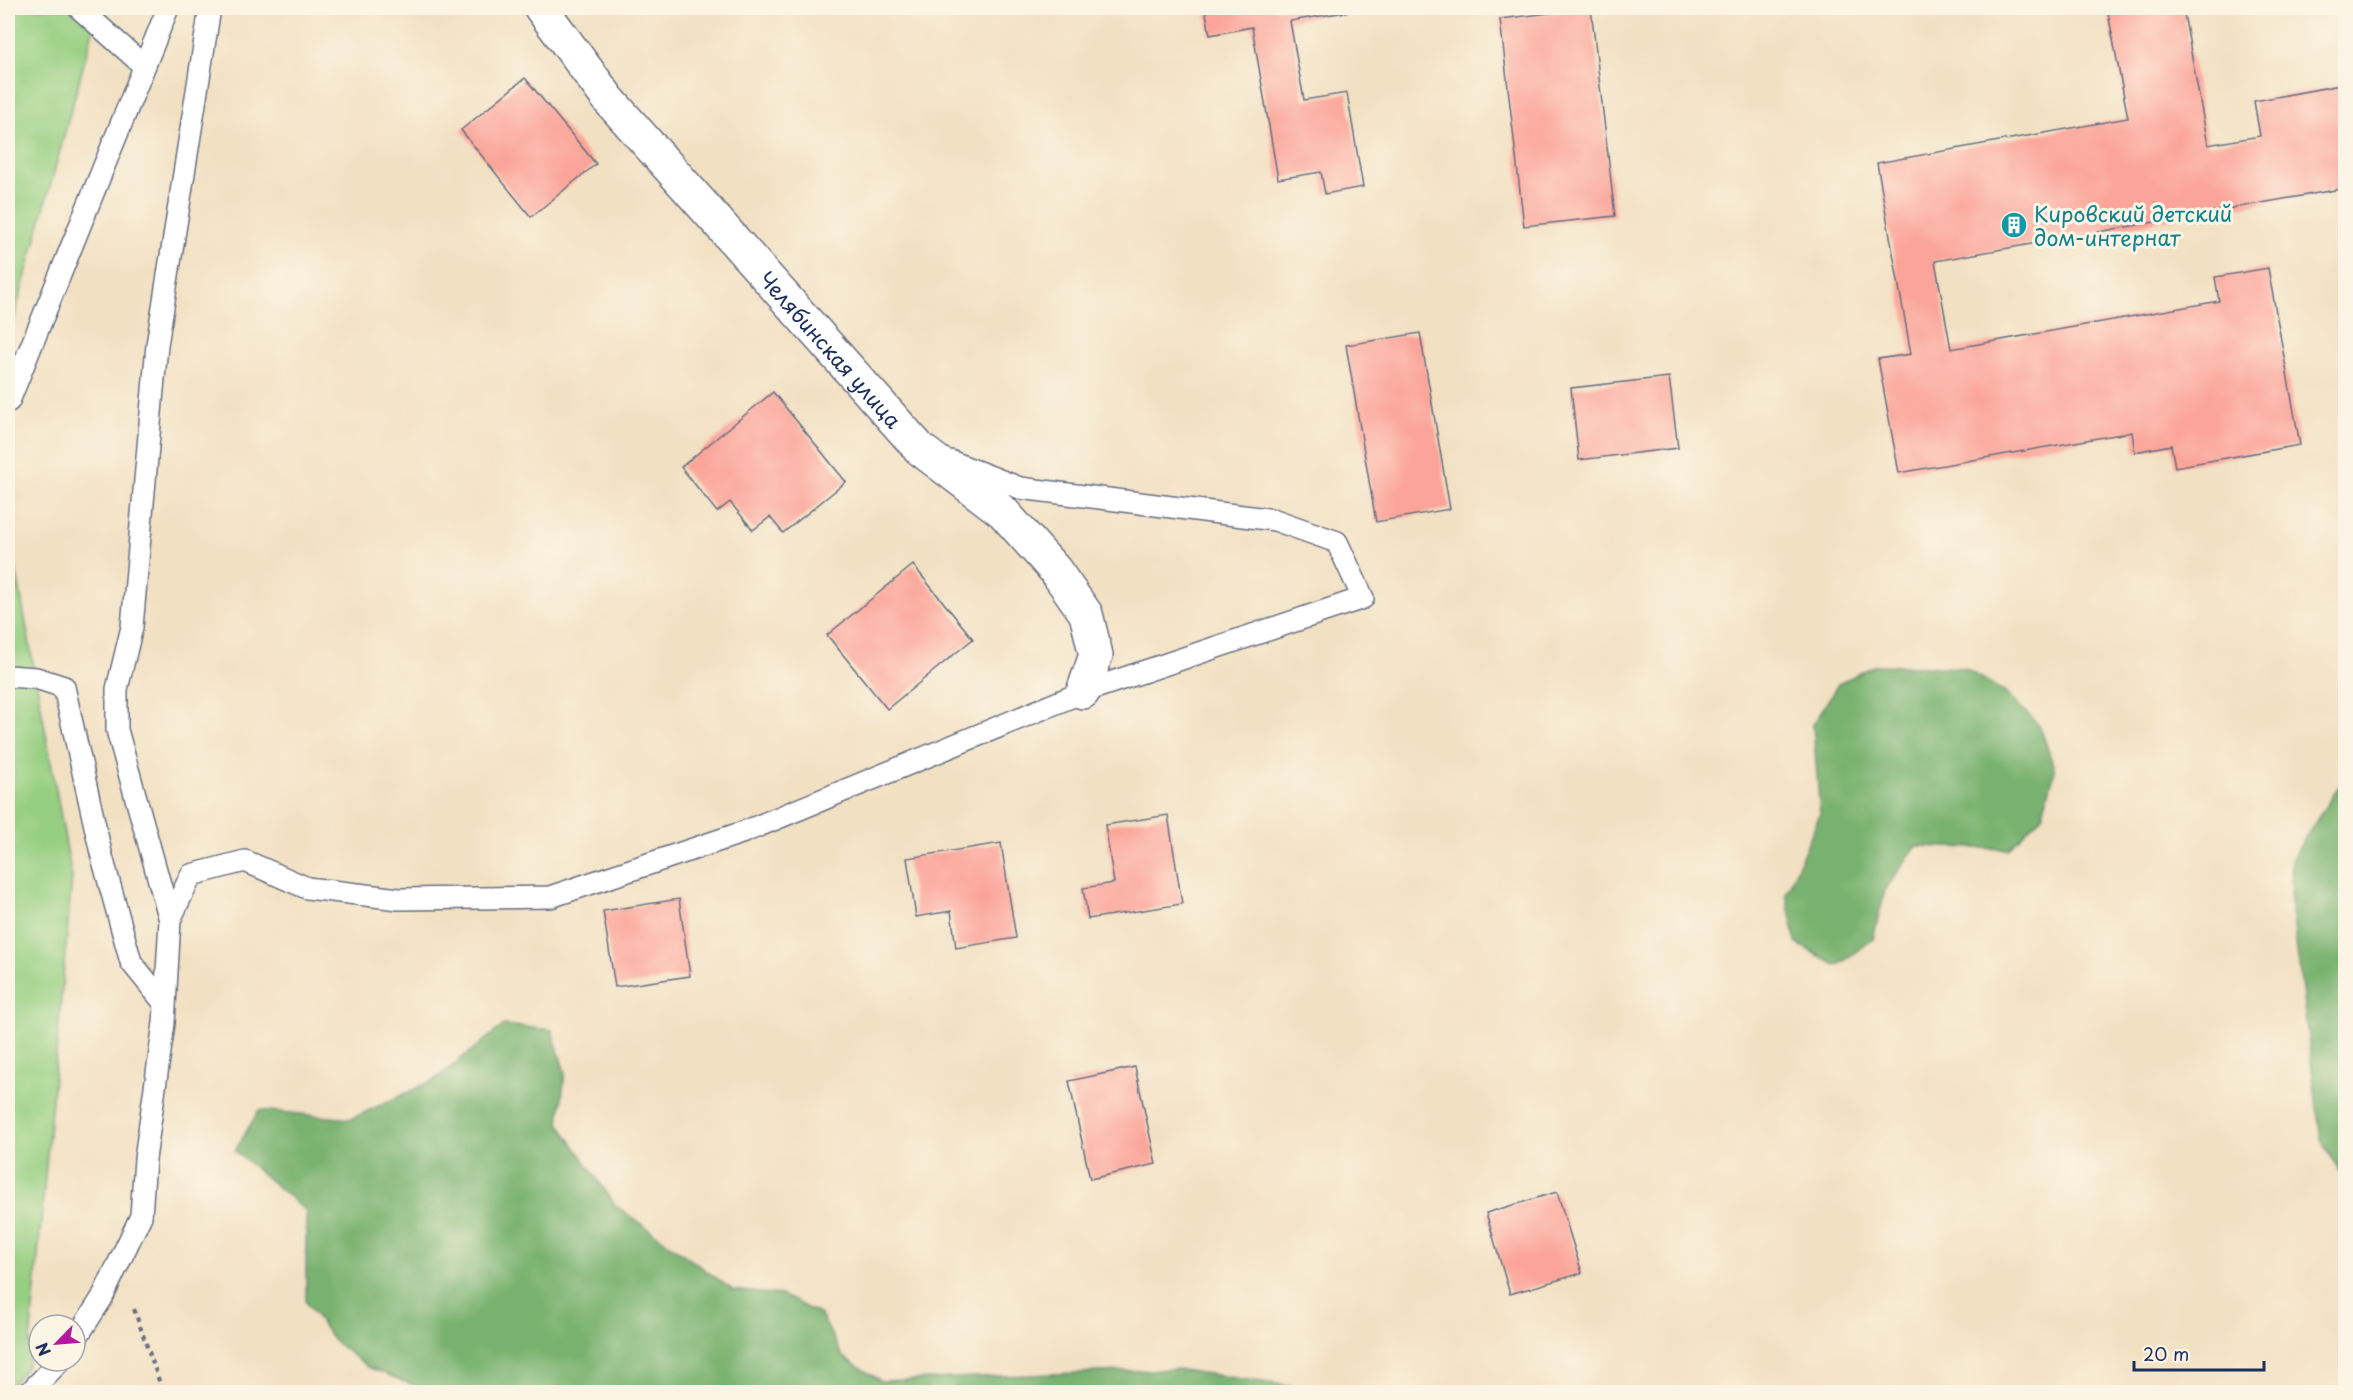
<svg xmlns="http://www.w3.org/2000/svg" width="2353" height="1400" font-family="'Playpen Sans',sans-serif">
  <style>
    .green { fill: #97cf82; stroke: #597f70; stroke-width: 1.5 }
    .forest { fill: #79b270; stroke: #4a7067; stroke-width: 1.5 }
    .building { fill: #fba499 }
    .lines { fill: none; stroke-linecap: round; stroke-linejoin: round }
    .service-casing { stroke: #666d81; stroke-width: 24 }
    .minor-casing { stroke: #666d81; stroke-width: 36 }
    .path { stroke: #666d81; stroke-width: 4; stroke-dasharray: 4.5 4.5; stroke-linecap: butt }
    .service { stroke: #fff; stroke-width: 21 }
    .minor { stroke: #fff; stroke-width: 33 }
    .labels { text-anchor: middle; dominant-baseline: central; stroke-width: 6; stroke-linejoin: round; paint-order: stroke }
    .culture-label { font-size: 21px; fill: #0d838f; stroke: #fcf5e5; text-anchor: start }
    .street-label { font-size: 21px; fill: #1b2f5e; stroke: #fcf5e5 }
  </style>
  <rect width="100%" height="100%" fill="#fcf5e5"/>
  <filter id="ink" filterUnits="userSpaceOnUse"><feTurbulence type="fractalNoise" baseFrequency=".0167" numOctaves="2"/><feDisplacementMap in="SourceGraphic" scale="12" xChannelSelector="R" yChannelSelector="G"/><feConvolveMatrix kernelMatrix="1 2 1 2 8 2 1 2 1" color-interpolation-filters="sRGB"/></filter>
  <filter id="wash" filterUnits="userSpaceOnUse"><feTurbulence type="fractalNoise" baseFrequency=".008" numOctaves="4" result="noise"/><feDisplacementMap in="SourceGraphic" scale="24" xChannelSelector="R" yChannelSelector="G"/><feGaussianBlur stdDeviation="1.35" result="paint"/><feColorMatrix in="noise" values="0 0 0 0 0 0 0 0 0 0 0 0 0 0 0 0 0 1.4 0 .05"/><feComposite in="paint" operator="in"/></filter>
  <g filter="url(#wash)">
    <rect width="100%" height="100%" fill="#f2e0c2"/>
    <g class="green">
      <polygon points="8,8 99,8 8,340"/>
      <polygon points="8,525 72,878 28,1365 8,1389"/>
    </g>
    <g class="forest">
      <polygon points="1875,665 1965,668 2006,693 2040,726 2055,771 2042,816 2008,849 1916,846 1885,890 1873,939 1837,966 1796,943 1786,894 1820,814 1813,725 1838,684"/>
      <polygon points="2345,777 2345,1180 2321,1140 2291,903 2292,858"/>
      <polygon points="504,1025 552,1030 565,1073 559,1123 615,1205 733,1290 782,1295 821,1315 843,1357 881,1381 1175,1369 1330,1392 430,1392 368,1367 334,1341 306,1302 306,1211 235,1151 259,1110 351,1119 434,1080"/>
    </g>
    <g id="blocks">
      <g class="building">
        <polygon points="1205,8 1351,8 1351,11 1290,21 1304,100 1347,93 1363,187 1325,194 1321,172 1278,179 1252,27 1210,35"/>
        <polygon points="1591,8 1615,216 1524,226 1500,19"/>
        <polygon points="2107,8 2183,8 2208,145 2260,136 2254,101 2346,84 2346,188 1935,261 1951,349 2219,301 2215,277 2268,268 2300,445 2175,467 2171,445 2135,452 2132,432 1899,473 1878,359 1911,354 1877,163 2128,118"/>
        <polygon points="525,78 596,164 531,217 461,130"/>
        <polygon points="1420,333 1450,509 1376,522 1346,345"/>
        <polygon points="1669,377 1678,448 1579,460 1571,388"/>
        <polygon points="773,392 846,482 783,533 770,517 753,530 730,502 717,512 681,467"/>
        <polygon points="913,565 973,639 887,709 827,635"/>
        <polygon points="1168,815 1182,904 1088,919 1083,888 1114,883 1105,825"/>
        <polygon points="1001,843 1016,938 956,948 951,911 916,917 907,858"/>
        <polygon points="679,899 690,976 615,987 603,911"/>
        <polygon points="1135,1067 1156,1164 1090,1179 1069,1081"/>
        <polygon points="1557,1192 1582,1273 1510,1294 1486,1213"/>
      </g>
    </g>
  </g>
  <g filter="url(#ink)">
    <use href="#blocks" fill-opacity="0" stroke="#666d81" stroke-width="1.5"/>
    <g class="lines">
      <defs>
        <g id="service">
          <polyline points="79,8 144,66"/>
          <polyline points="9,401 168,8"/>
          <polyline points="8,676 36,678 64,687 101,853 131,962 165,1004"/>
          <polyline points="170,920 191,875 245,861 307,888 399,899 550,897 744,832 1083,692 1363,598 1337,542 1275,520 1020,488 950,461"/>
          <polyline points="75,1340 102,1298 141,1216 145,1159 164,1023 170,920 117,730 117,689 132,627 157,345 210,8"/>
          <polyline points="30,1392 60,1361"/>
        </g>
        <g id="minor">
          <path id="s1" d="M541,8L609,100L920,449L1003,512L1055,570L1086,614L1096,655L1083,692"/>
        </g>
      </defs>
      <use href="#service" class="service-casing"/>
      <use href="#minor" class="minor-casing"/>
      <polyline class="path" points="134,1309 163,1392"/>
      <use href="#service" class="service"/>
      <use href="#minor" class="minor"/>
    </g>
  </g>
  <defs>
    <symbol id="building-disc" viewBox="-11 -11 22 22"><circle r="9.5" fill="#0f9aa8" stroke="#fcf5e5"/><path d="M-4-6H4V6H1V3H-1V6H-4ZM-2.5-4.3h1.7v1.8h-1.7ZM.8-4.3h1.7v1.8H.8ZM-2.5-1h1.7V.8h-1.7ZM.8-1h1.7V.8H.8Z" fill="#fff"/></symbol>
  </defs>
  <g fill-rule="evenodd">
    <use href="#building-disc" x="1999" y="210" width="30" height="30"/>
  </g>
  <g class="labels">
    <g class="culture-label">
      <text x="2034" y="213">Кировский детский<tspan x="2034" dy="24">дом-интернат</tspan></text>
    </g>
    <g class="street-label">
      <text stroke="none"><textPath href="#s1" startOffset="448">Челябинская улица</textPath></text>
    </g>
  </g>
  <rect width="2353" height="1400" fill="none" stroke="#fcf5e5" stroke-width="30"/>
  <g transform="translate(57 1343) rotate(245)"><circle r="28" fill="#fcf5e5" stroke="#a2a6af" stroke-width="1.5"/>
  <path d="M0-4.5L10 22L0 15L-10 22Z" fill="#b5179e"/>
  <text y="-9" font-size="16" font-weight="bold" text-anchor="middle" fill="#1b2f5e">N</text>
  </g>
  <path d="M2134 1361v9h130v-9" fill="none" stroke="#1b2f5e" stroke-width="3"/>
  <text x="2143" y="1361" font-size="18" fill="#1b2f5e" stroke="#fcf5e5" stroke-width="4.5" paint-order="stroke">20 m</text>
</svg>
